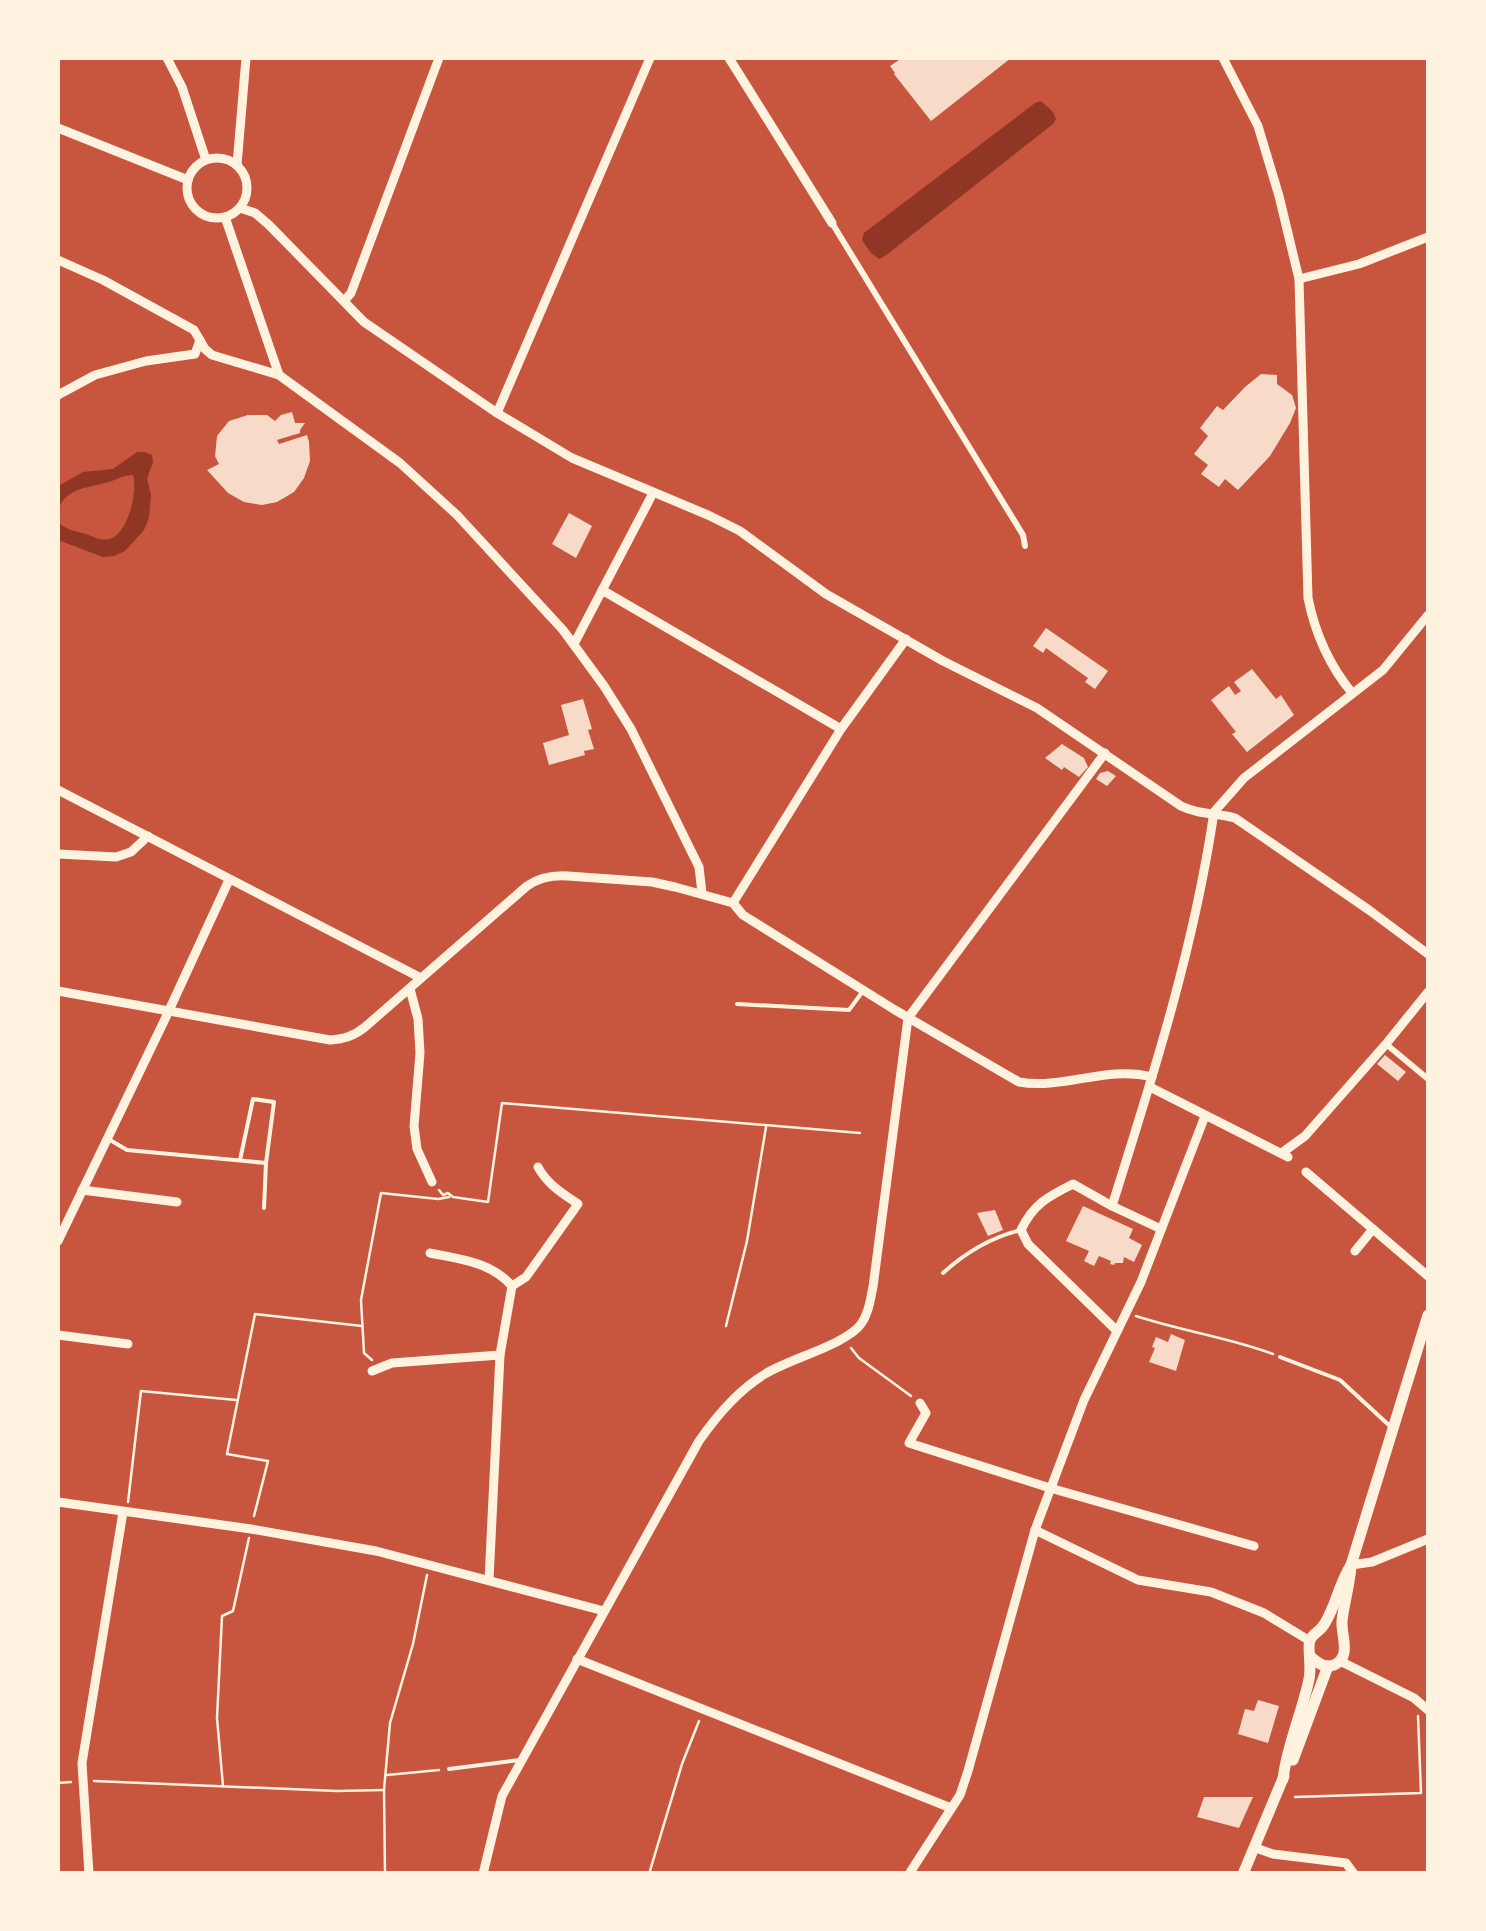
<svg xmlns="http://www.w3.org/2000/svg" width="1486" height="1931" font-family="Montserrat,sans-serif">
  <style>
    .water { fill: #8f3625 }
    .building { fill: #f7dbc8 }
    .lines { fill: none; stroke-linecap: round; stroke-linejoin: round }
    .path { stroke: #fff3e0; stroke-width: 2.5 }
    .service { stroke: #fff3e0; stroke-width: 4 }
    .pedestrian { stroke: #fff3e0; stroke-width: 6 }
    .minor { stroke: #fff3e0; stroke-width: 9 }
    .tertiary { stroke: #fff3e0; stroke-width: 11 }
  </style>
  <rect width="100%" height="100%" fill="#c8553d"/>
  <g class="water">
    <polygon points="1041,101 1053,112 1056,119 1053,124 885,256 879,259 871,253 862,240 864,233 1035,103"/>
    <path d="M137,452H145L152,455L153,462L147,479L151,494L149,518L144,530L125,551L114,556L103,557L58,540V522C66,530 75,531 86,534C94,537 101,541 110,539C128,534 138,491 133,475C123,475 118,479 109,482C88,488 68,487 58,509V486L83,472L113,469Z"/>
  </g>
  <g class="building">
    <polygon points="902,58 1011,58 931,121 894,74 895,73 890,66"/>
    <polygon points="1261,374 1277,375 1277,384 1292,395 1296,408 1290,423 1270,456 1238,490 1225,479 1219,487 1201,474 1208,465 1194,454 1208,436 1200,428 1217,406 1223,410 1245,387"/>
    <polygon points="292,412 295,423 305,423 300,430 300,433 277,440 279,444 307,435 309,442 310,461 304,478 294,492 277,502 262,505 244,502 228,493 207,470 219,464 215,456 217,436 229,421 248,415 267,415 275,421 281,415"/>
    <polygon points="569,513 592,526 576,558 552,544"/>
    <polygon points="1046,628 1108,671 1095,689 1085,682 1088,678 1046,648 1043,653 1033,646"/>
    <polygon points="1252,669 1276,699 1281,695 1294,715 1247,752 1232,734 1236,732 1211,700 1229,686 1235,695 1241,691 1234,682"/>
    <polygon points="583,699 592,729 588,730 594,749 584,751 585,755 549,765 543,743 569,735 561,705"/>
    <polygon points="1062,744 1084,758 1088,767 1079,777 1064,767 1062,770 1045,758"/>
    <polygon points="1108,771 1116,776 1107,786 1096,779 1100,773"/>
    <polygon points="1385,1055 1406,1072 1398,1081 1377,1064"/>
    <polygon points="1083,1206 1133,1229 1129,1238 1142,1245 1134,1262 1124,1257 1123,1263 1115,1263 1114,1265 1110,1264 1111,1261 1099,1256 1094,1266 1084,1261 1089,1251 1066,1241"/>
    <polygon points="995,1210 1003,1230 988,1236 977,1213"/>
    <polygon points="1171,1334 1185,1340 1176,1371 1149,1362 1155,1348 1152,1347 1156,1337 1168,1342"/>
    <polygon points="1258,1700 1279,1706 1268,1743 1238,1734 1245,1709 1254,1711"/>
    <polygon points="1204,1797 1253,1797 1239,1828 1197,1817"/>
  </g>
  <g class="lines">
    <g class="path">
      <polyline points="439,1190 443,1195 448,1193 453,1197 488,1202 502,1103 860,1133"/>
      <path d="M1136,1316C1181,1331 1228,1337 1273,1354"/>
      <polyline points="726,1326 747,1241 766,1127"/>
      <polyline points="851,1348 859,1358 911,1396"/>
      <polyline points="372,1360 364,1353 361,1300 381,1193 438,1199 449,1197"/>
      <polyline points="128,1502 141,1391 236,1400"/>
      <polyline points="254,1516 268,1461 227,1454 255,1314 362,1326"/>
      <polyline points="387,1775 439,1770"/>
      <polyline points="94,1781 337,1791 384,1790"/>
      <polyline points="58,1783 71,1782"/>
      <polyline points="223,1786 217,1718 222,1616 233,1611 249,1538"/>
      <polyline points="1295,1797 1421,1793 1418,1716"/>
      <polyline points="385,1874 384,1790 390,1723 413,1644 427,1575"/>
      <polyline points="649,1874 682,1764 699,1721"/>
    </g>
    <g class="service">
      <polyline points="737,1004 849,1010 863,991"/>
      <polyline points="110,1140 127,1150 266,1163"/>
      <polyline points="240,1160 253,1099 274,1102 266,1163 264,1208"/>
      <path d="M943,1273C965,1253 992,1237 1021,1230"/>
      <polyline points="1280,1357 1340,1380 1392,1428"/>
      <polyline points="449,1769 519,1760"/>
    </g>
    <g class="pedestrian">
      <polyline points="832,223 1023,535 1025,546"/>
      <polyline points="1386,1044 1428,1079"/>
    </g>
    <g class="minor">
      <polyline points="167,58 182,87 206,160"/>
      <polyline points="729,58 832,223"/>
      <path d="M1223,58L1258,126L1279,196L1299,279L1308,598C1315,633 1329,665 1352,693"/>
      <polyline points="58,128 188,180"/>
      <circle cx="217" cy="188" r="30"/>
      <polyline points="237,165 246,58"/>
      <path d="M240,208L255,213L269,225L364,322L497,413L572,458L708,515L740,531L826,594L943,661L1037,708L1181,806C1199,815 1217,813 1235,818L1369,910L1428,954"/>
      <polyline points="225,217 279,375 400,463 457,515 563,630 604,686 631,729 699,867 702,893"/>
      <polyline points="58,260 103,280 194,330 205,349 212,355 279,375"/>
      <polyline points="1299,279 1359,264 1428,237"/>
      <polyline points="344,301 351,293 439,58"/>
      <polyline points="58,395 95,375 146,361 195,354 200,340"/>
      <polyline points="497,413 650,58"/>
      <polyline points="602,590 841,729"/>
      <polyline points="574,644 653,493"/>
      <polyline points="58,790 421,978"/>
      <polyline points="1214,812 1244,778 1383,670 1428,615"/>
      <polyline points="58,854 116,857 131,852 148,836"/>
      <polyline points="733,903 841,729 906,639"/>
      <polyline points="410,989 418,1019 420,1053 414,1126 417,1149 432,1182"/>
      <path d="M58,991L330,1040C344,1039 354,1036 365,1027L527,886C540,877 553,875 568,876L652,882L675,887L733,903L743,915L895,1010L1019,1082C1064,1090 1106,1065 1152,1077"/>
      <polyline points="1150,1087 1288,1157"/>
      <polyline points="1283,1152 1305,1136 1386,1044 1428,992"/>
      <polyline points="1306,1172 1428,1276"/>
      <polyline points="82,1190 177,1202"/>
      <path d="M1112,1206C1153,1076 1194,948 1214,812"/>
      <polyline points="58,1241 166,1017 229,880"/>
      <polyline points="1355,1251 1373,1229"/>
      <path d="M430,1253C460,1259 491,1262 512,1286"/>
      <path d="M1116,1330L1028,1244L1021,1230C1033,1204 1049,1196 1073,1184L1112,1206L1161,1229"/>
      <polyline points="58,1335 128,1344"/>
      <polyline points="372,1371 392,1363 500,1355"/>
      <polyline points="920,1403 926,1413 909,1443 1050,1488 1254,1546"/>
      <polyline points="58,1502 251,1529 376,1551 604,1611"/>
      <polyline points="1035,1530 1138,1580 1211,1592 1264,1613 1310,1641"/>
      <polyline points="1351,1565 1372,1562 1428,1539"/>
      <path d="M489,1580L500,1355L512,1286L526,1277L578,1204C562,1193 547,1184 538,1167"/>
      <polyline points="577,1659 951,1808"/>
      <polyline points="1340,1661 1414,1698 1428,1710"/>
      <polyline points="1256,1848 1273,1854 1346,1863 1354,1874"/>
      <polyline points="89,1874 82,1763 123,1512"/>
      <path d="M483,1874L502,1796L699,1441C717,1415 738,1390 765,1374C789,1359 847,1344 861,1324C869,1313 870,1300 873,1287L908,1018L1105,753"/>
      <polyline points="909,1874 960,1795 968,1771 1035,1530 1084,1400 1141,1282 1205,1116"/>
    </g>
    <g class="tertiary">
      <path d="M1312,1658C1319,1664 1325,1668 1334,1665C1352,1657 1341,1636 1342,1621C1344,1602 1350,1585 1351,1565"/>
      <polyline points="1293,1760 1328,1666"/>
      <path d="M1283,1779C1287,1745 1302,1713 1309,1679C1312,1667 1307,1647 1310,1640C1313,1633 1321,1631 1325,1623C1336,1605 1339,1584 1351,1565L1428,1315"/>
      <polyline points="1243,1874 1284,1776"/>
    </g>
  </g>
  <rect width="1486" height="1931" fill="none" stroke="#fff3e0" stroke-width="120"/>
</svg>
